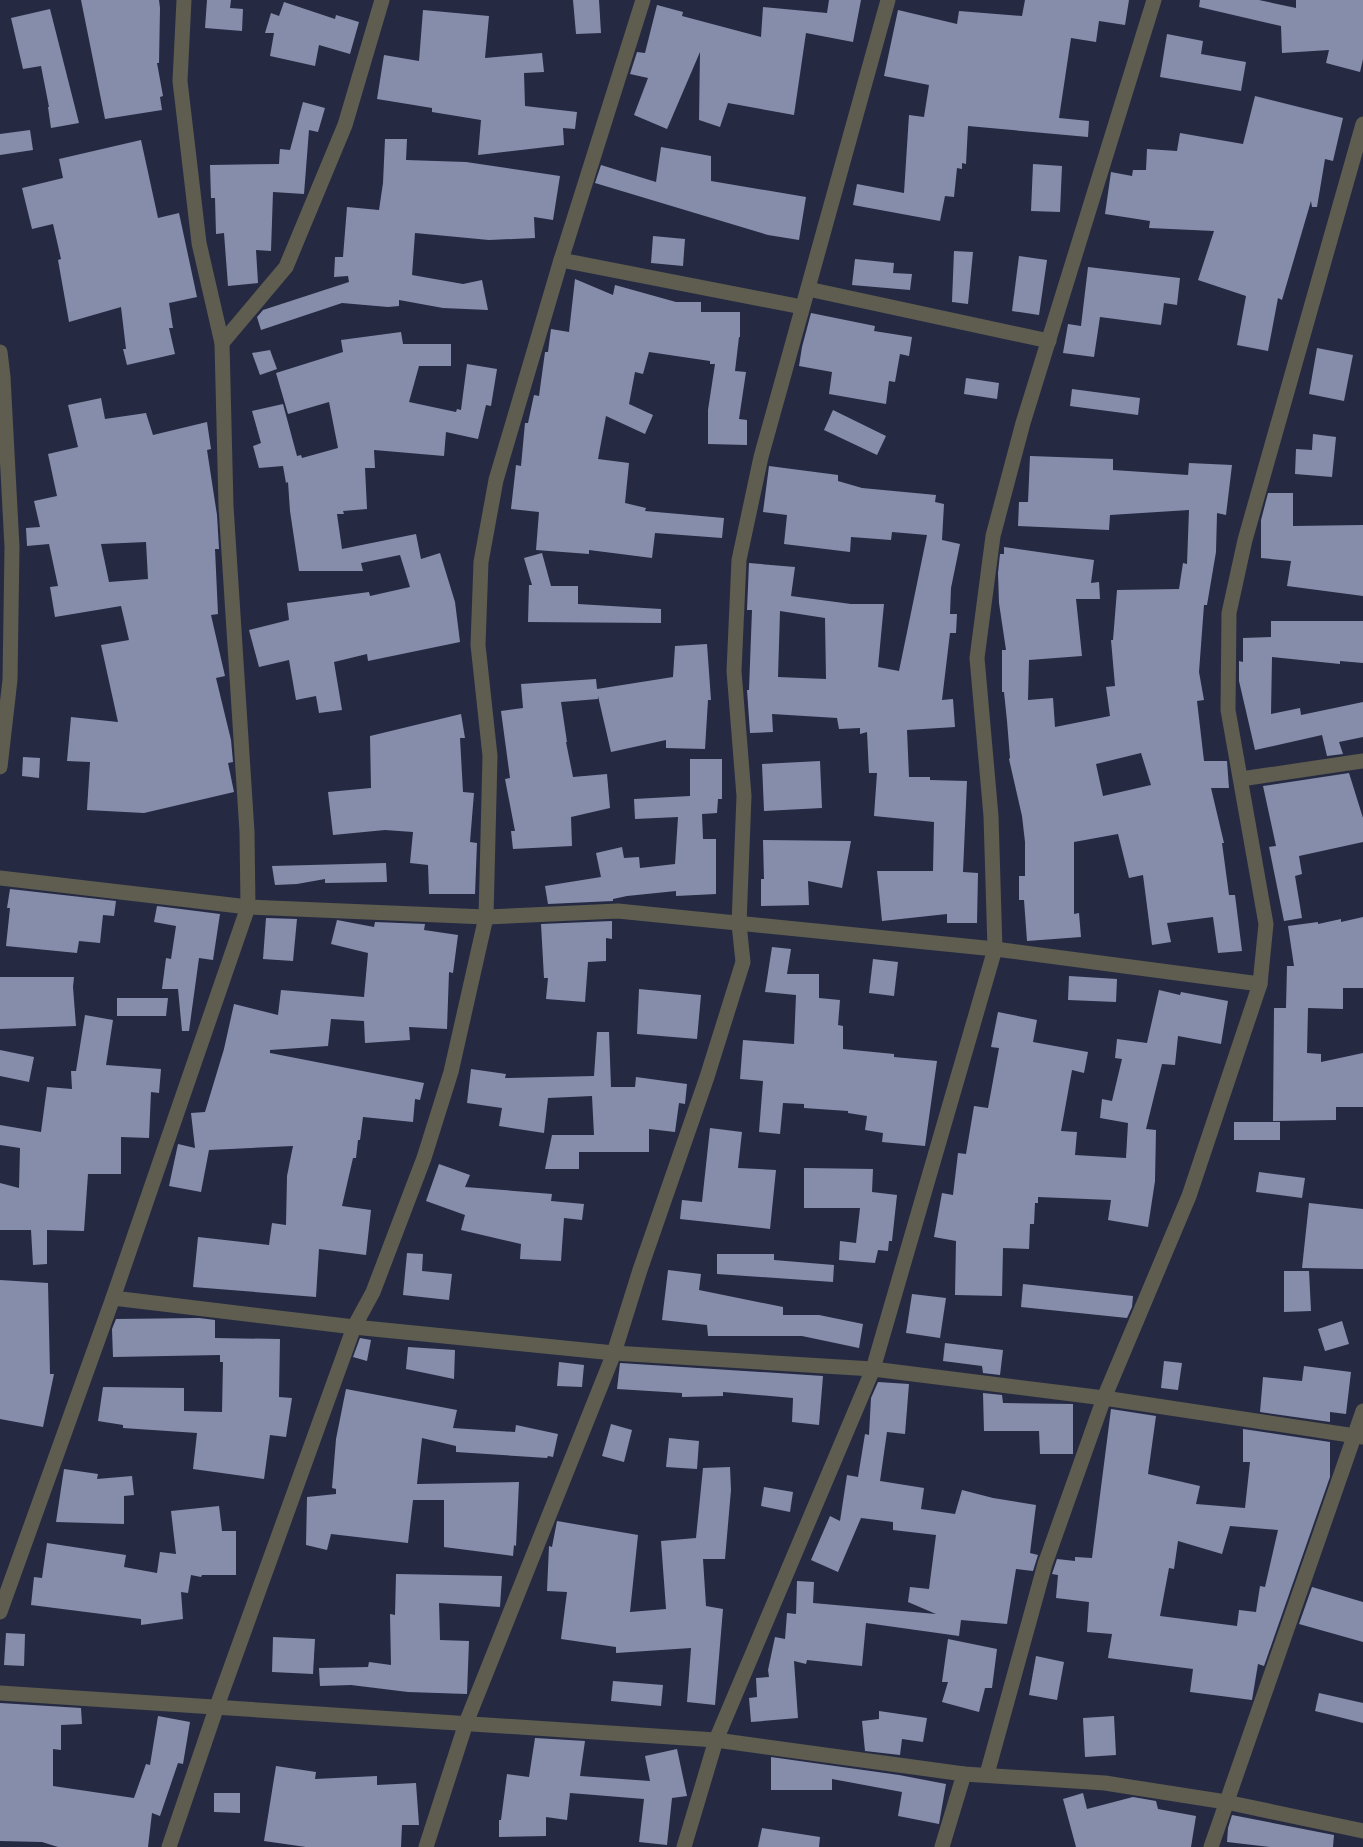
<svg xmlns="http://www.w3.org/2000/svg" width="1363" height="1847" font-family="Signika,sans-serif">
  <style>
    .building { fill: #868dab; fill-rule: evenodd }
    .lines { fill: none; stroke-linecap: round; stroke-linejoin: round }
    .street { stroke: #5e5d50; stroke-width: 15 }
  </style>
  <rect width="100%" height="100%" fill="#252a42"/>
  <g class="building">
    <polygon points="81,0 159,0 160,8 159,63 157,63 163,96 160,97 162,110 105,119"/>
    <polygon points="207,0 231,0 230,8 243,9 242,31 205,28"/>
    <polygon points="573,0 599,0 601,33 576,34"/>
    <polygon points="829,0 861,0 853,42 806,33 794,115 728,103 720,127 699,120 700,52 667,129 634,115 648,78 630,74 637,52 645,53 657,5 683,12 682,16 761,37 763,7 827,13"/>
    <polygon points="1025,0 1129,0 1125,25 1099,21 1096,42 1071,38 1059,118 1089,121 1088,137 968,126 966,164 962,163 962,169 957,168 954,197 945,196 940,221 853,205 857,184 904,193 909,115 924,117 929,85 884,76 898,10 957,24 959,11 1022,16"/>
    <polygon points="1200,0 1259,0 1296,8 1296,0 1363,0 1363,59 1360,72 1326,63 1329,50 1282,53 1281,26 1199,7"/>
    <polygon points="284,2 335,19 336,15 359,22 350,54 319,45 315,66 270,56 274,33 265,33 271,13 279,16"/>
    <polygon points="50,9 79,123 51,128 48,107 49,107 41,66 23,69 11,18"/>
    <polygon points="423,10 489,16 485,58 542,53 544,72 524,73 525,106 577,112 575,129 563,128 564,145 478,155 481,120 432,112 432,108 377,99 384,55 419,61"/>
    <polygon points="1167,34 1203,41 1201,54 1246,62 1241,91 1160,77"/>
    <polygon points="1255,96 1343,118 1333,161 1325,159 1317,207 1312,207 1311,201 1282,300 1278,298 1268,351 1237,345 1246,296 1198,280 1214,231 1149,228 1150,221 1105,214 1111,172 1132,176 1133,170 1146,170 1147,149 1177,151 1180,133 1243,144"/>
    <polygon points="303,102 325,108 318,132 309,130 304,194 273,192 271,251 256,250 258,283 228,286 224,233 216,234 215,198 211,198 210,165 279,164 280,149 290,150"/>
    <polygon points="30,130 33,150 0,155 0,134"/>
    <polygon points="385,139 407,139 406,160 466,162 560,176 553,220 534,217 535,238 489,240 415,233 412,275 463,284 482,280 488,310 443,308 399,300 399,306 388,307 342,303 261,330 257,317 263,310 349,282 348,276 334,277 335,257 343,257 347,207 379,210 383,183"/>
    <polygon points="141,140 158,218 179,213 197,297 169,303 173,328 169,328 175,354 127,365 123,349 126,349 121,307 69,322 58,260 61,259 53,224 32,229 22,188 63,178 59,159"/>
    <polygon points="661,147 711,156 711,181 806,197 799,240 768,235 595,183 601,165 656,182"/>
    <polygon points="1033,164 1062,166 1060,212 1031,211"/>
    <polygon points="653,236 685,239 683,266 651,263"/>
    <polygon points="954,251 973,252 968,304 952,302"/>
    <polygon points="1019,256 1047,260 1039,315 1012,311"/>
    <polygon points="855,259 894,263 893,273 912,274 910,290 852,285"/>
    <polygon points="1088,267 1180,278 1177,305 1164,303 1161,325 1100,317 1094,357 1063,353 1068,324 1081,326"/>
    <polygon points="575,279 613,295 615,285 676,302 701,302 701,312 740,312 740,337 739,337 735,371 746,372 739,419 747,420 747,445 708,444 708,410 715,364 710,364 710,361 649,352 643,374 635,372 629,404 653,415 645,434 606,416 598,459 629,463 625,503 646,508 645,511 724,518 722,538 655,533 652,558 589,550 589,554 536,550 539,512 511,509 516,465 521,466 525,423 528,423 534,395 539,396 545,352 548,352 551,329 569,332"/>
    <polygon points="811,313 875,326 874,331 912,337 909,356 900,354 895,382 889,381 886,404 829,394 832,372 799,366 802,347"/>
    <polygon points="401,332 403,344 451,344 451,366 419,366 409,402 456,412 457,409 461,410 467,364 497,369 491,406 486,405 478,439 446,432 444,456 374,450 375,468 365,468 367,509 343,511 344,514 337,514 342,549 416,534 421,559 440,553 455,602 460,642 368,661 367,654 334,662 342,710 319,713 316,696 296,700 289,660 259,667 249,630 289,620 287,603 369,592 370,596 410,587 400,555 361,563 363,571 299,571 290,511 288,482 286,483 283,466 259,468 253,446 261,443 252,411 283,404 297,456 301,455 302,458 338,448 329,402 288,414 276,373 343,352 341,340"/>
    <polygon points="1317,348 1353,355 1344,401 1309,394"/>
    <polygon points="270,350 277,369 260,375 252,353"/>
    <polygon points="966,378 999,383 997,399 964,394"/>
    <polygon points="1072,389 1140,398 1138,415 1070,406"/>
    <path d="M101,398L105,419L146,413L153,435L207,422L211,449L207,450L217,515L219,549H215L218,614L211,615L225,676L216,678L231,740L233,762L228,763L234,792L144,813L87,810L90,762L67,761L71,717L118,722L101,645L129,640L121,606L55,617L50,587L58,586L49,544L27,546L26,528L40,527L34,501L57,496L48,454L78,447L68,405ZM146,542L148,579L109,582L101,544Z"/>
    <polygon points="833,410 886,436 877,455 824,430"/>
    <polygon points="1313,434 1336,437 1332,477 1295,474 1296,449 1312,450"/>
    <path d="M1030,456L1113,459V470L1188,475L1189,463L1232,465L1226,515L1217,513L1216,552L1207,605H1204L1199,672L1204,700L1197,701L1204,761H1227L1229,788H1211L1224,843H1222L1229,895H1235L1242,951L1218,953L1213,917L1167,923L1171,942L1152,945L1143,875L1129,878L1118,834L1074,842V914L1079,913L1081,937L1027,941L1024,900H1019V876H1025V842L1022,816L1009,759L1010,758L1007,721L1004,692H1002V650H1006L999,603L998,573L1000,554H1004V547L1094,560L1091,583L1099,582L1100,599H1076L1082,656L1029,660L1028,700L1053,698L1055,727L1110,716L1106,687L1115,686L1111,640H1113L1117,590L1179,589L1183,563L1187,564L1189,510L1110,515L1109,530L1018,526L1019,502H1028ZM1141,753L1151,785L1103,796L1096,764Z"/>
    <path d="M769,466L838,475V481L862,488L936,495L935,502L944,504L942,540L960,544L951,588L950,614H957L956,633H950L942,700L953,699L955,727L907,730L909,777H930V780L967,781L963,872L978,873L977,923H947V914L882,921L877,871H933L934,822L874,816L877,773H869L867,732L860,734V728L839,729L837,718L772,714L773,732L750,733L747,690H749L752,610H747L749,563L795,567L791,596L851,604H884L878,667L899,671L927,535L892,532L891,540L851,537L850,552L784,544L787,515L763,512ZM780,611L825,618L826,679L778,677Z"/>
    <polygon points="1268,493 1293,493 1293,526 1363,525 1363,596 1287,586 1291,561 1261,558 1261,520"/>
    <polygon points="542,553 551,586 578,586 578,604 661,609 661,623 528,622 529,585 532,585 524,558"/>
    <polygon points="1271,621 1363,621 1363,663 1340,661 1340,664 1272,657 1271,714 1300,708 1301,715 1363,702 1363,737 1339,742 1343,754 1327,756 1322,735 1255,750 1239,681 1239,661 1243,662 1243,638 1271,637"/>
    <polygon points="707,644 711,700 708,700 705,749 666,748 666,740 611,752 598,696 598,699 561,702 567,742 566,742 573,777 607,774 610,808 571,817 572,846 513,849 511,831 515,831 505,779 510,778 501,711 523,708 521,684 596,679 597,689 673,677 675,646"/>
    <polygon points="461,714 465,738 460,738 463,792 474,793 470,842 477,843 475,894 429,894 428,865 410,863 413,832 385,830 333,835 328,792 371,788 370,736"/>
    <polygon points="23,757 40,758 39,778 22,776"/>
    <polygon points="690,759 722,759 722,799 718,799 717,813 702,814 703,839 716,839 716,894 676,896 676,891 627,896 613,899 613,901 548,904 545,886 601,877 596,853 622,847 624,858 639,857 640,868 675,864 678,817 635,819 634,799 690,796"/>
    <polygon points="820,761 822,808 764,811 762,764"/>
    <polygon points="1349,773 1363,818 1363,842 1299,856 1302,874 1295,876 1302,918 1284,921 1269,847 1276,846 1263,786"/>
    <polygon points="763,840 851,841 842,888 808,881 809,905 761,906 761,879 764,879"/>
    <polygon points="386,863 387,882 325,883 325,879 297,884 275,885 272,866"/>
    <polygon points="10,889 116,901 114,916 103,915 100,943 79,941 77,953 6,946 10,908 7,908"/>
    <polygon points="157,906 220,914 213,960 199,958 189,1031 182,1031 178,989 162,989 166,958 171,959 176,926 154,922"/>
    <polygon points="1363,917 1363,988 1343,988 1343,1009 1308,1008 1307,1053 1321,1054 1321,1062 1363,1053 1363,1107 1336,1107 1336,1120 1273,1121 1274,1008 1286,1008 1287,966 1294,966 1288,926 1318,922 1318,924 1341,919 1341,922"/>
    <polygon points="266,918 297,919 293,961 263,959"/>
    <polygon points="337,920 374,927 375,922 425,924 424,930 458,935 453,973 449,972 447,1029 409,1027 410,1040 365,1043 364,1021 331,1019 328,1046 270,1050 270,1053 424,1083 420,1100 415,1099 413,1122 363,1117 360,1140 358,1140 356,1158 353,1158 342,1206 371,1210 366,1255 319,1249 316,1297 193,1287 198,1237 269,1245 272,1223 286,1225 287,1176 293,1146 209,1150 201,1192 169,1186 178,1144 195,1148 191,1113 205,1112 224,1049 234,1004 278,1015 281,990 364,997 368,953 331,944"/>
    <polygon points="612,921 612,939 606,938 606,961 588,962 585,1002 546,999 548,978 544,978 541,924"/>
    <polygon points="772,947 791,949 787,974 819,974 819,998 840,1000 838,1025 843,1026 843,1049 894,1054 894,1057 937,1061 925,1146 882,1142 883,1133 865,1130 867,1116 848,1113 848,1111 804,1108 804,1104 783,1103 780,1134 759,1132 763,1081 740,1079 743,1040 794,1044 796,995 765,992"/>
    <polygon points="873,959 898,962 894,996 869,993"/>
    <polygon points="1069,976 1117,979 1116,1002 1068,1000"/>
    <polygon points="0,977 74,977 73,987 76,1026 0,1029"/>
    <polygon points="639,989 701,995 697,1039 637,1034"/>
    <polygon points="1159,990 1180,995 1181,992 1228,1001 1221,1044 1178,1036 1175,1065 1162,1064 1146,1129 1156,1130 1155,1181 1148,1227 1108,1220 1111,1200 1038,1197 1038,1203 1035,1203 1034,1224 1030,1224 1029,1249 1003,1248 1002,1296 955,1295 956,1241 934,1237 942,1193 953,1195 958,1153 966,1154 974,1106 988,1108 999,1048 991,1047 998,1012 1037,1020 1033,1042 1088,1052 1084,1073 1072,1070 1061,1131 1077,1132 1075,1155 1126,1158 1128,1123 1100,1118 1102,1099 1112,1101 1122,1059 1115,1058 1117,1039 1147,1043"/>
    <polygon points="117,998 168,998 166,1016 117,1016"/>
    <polygon points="85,1015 113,1020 106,1065 161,1069 159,1093 151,1092 149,1138 121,1137 121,1174 88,1174 84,1231 47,1230 47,1264 33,1265 31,1230 0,1230 0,1183 19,1188 20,1148 0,1145 0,1125 41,1132 47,1087 72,1089 71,1071 76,1071"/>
    <polygon points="597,1032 609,1032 611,1087 635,1087 636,1077 687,1084 685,1104 679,1103 675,1132 649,1129 649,1152 579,1152 579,1169 545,1169 552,1135 594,1135 592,1096 548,1098 544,1133 499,1126 502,1108 467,1103 471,1069 506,1074 505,1078 594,1076"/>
    <polygon points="0,1050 34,1057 29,1082 0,1076"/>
    <rect x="1234" y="1122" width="46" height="18"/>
    <polygon points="710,1128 742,1132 738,1168 776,1170 770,1229 680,1219 682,1200 702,1202"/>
    <polygon points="439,1164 470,1175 465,1187 552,1194 551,1201 584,1204 582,1220 564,1218 561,1261 520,1259 521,1244 461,1230 465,1215 426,1201"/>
    <polygon points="804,1168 873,1169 872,1192 897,1195 892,1241 889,1241 888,1251 878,1250 875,1263 839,1260 840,1241 856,1243 860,1208 804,1208"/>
    <polygon points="1259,1172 1305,1178 1302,1198 1256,1192"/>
    <polygon points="1309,1203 1363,1209 1363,1269 1302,1268"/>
    <polygon points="407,1253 423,1254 422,1271 452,1274 449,1300 403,1295"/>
    <polygon points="717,1254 774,1254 774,1260 834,1265 833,1282 717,1274"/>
    <polygon points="668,1270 701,1274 699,1290 783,1307 783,1315 819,1315 863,1324 859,1348 802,1336 708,1336 707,1325 662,1320"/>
    <polygon points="1284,1271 1309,1271 1311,1311 1284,1312"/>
    <polygon points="0,1280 48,1283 50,1374 54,1374 43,1427 0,1419"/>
    <polygon points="1023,1284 1133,1296 1132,1307 1127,1318 1021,1307"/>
    <polygon points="912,1294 946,1298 940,1338 906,1333"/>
    <polygon points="199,1318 215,1320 215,1338 280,1339 279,1397 292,1398 286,1437 270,1435 264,1479 193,1469 197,1433 123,1428 123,1425 98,1421 103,1387 184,1388 184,1411 222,1412 223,1362 220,1362 220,1355 113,1357 112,1329 116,1319"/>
    <polygon points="1342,1321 1349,1344 1325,1351 1318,1329"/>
    <polygon points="360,1338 371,1340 367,1361 353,1357"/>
    <polygon points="945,1343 1003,1350 1000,1375 983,1373 982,1366 943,1361"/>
    <polygon points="408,1347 455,1350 454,1379 406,1369"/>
    <polygon points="1164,1361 1182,1363 1178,1390 1161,1388"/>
    <polygon points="559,1362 584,1365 582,1387 557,1386"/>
    <polygon points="620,1363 823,1376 819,1425 792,1422 793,1398 723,1392 723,1396 682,1397 682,1393 617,1389"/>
    <polygon points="1304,1366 1351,1372 1346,1414 1330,1412 1330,1422 1260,1412 1263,1377 1302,1381"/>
    <polygon points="878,1382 909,1384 905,1434 887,1432 880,1481 924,1488 921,1509 955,1514 962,1490 993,1498 1036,1505 1030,1553 1038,1555 1033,1571 1016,1569 1007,1624 961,1620 959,1636 866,1623 862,1666 807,1660 806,1664 794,1661 798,1718 751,1722 749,1698 757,1697 756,1678 769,1677 768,1670 775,1637 785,1639 787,1613 796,1614 797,1581 814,1582 813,1603 936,1614 908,1602 910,1587 929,1589 936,1535 893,1530 893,1522 861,1518 838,1572 811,1560 830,1516 840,1521 847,1475 858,1477 865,1434 869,1435 871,1398"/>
    <polygon points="346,1389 457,1410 453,1428 515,1432 516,1425 558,1434 553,1457 548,1456 547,1458 456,1452 456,1446 422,1438 417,1484 519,1482 516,1546 514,1545 513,1556 444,1547 444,1500 413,1500 408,1543 331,1534 327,1550 306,1545 307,1497 336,1494 336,1489 332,1488 336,1439"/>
    <polygon points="983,1393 1002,1395 1003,1403 1073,1404 1073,1454 1040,1454 1039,1431 984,1431"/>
    <path d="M1111,1409L1156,1416L1148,1474L1200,1486L1196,1504L1245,1508L1250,1462H1243V1429L1330,1442V1477L1264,1666L1258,1664L1252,1700L1190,1692L1193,1669L1108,1658L1112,1634L1087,1632L1089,1602L1056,1598L1058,1575L1052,1574L1057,1559L1075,1561V1557L1092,1558ZM1230,1526L1278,1530L1265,1587L1260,1586L1256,1612L1239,1610L1237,1626L1160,1616L1169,1568L1174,1569L1178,1541L1222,1554Z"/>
    <polygon points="611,1424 632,1430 624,1462 602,1456"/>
    <polygon points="669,1438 699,1441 697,1469 666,1467"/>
    <polygon points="730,1467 731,1490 725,1559 703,1559 706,1606 723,1609 715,1705 687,1702 691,1648 616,1653 616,1647 561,1639 567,1592 547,1591 549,1546 552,1547 557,1521 638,1535 630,1612 666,1609 661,1541 696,1538 703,1468"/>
    <polygon points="64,1469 98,1474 97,1479 132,1476 134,1495 124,1496 124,1524 56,1522"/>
    <polygon points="764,1487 793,1492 790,1512 761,1506"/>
    <polygon points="219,1506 222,1531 236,1531 236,1575 202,1575 201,1577 191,1575 188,1593 181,1592 183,1619 141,1625 141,1619 31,1605 34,1577 42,1578 47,1543 126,1555 124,1567 157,1573 160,1552 176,1554 171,1511"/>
    <polygon points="396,1574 502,1576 500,1607 439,1603 440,1640 469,1641 467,1694 408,1692 351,1685 320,1686 319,1668 368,1667 369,1662 391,1665 390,1614 395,1615"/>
    <polygon points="1312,1587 1363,1602 1363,1642 1299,1624"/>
    <polygon points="6,1633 25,1634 24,1666 4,1665"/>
    <polygon points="273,1637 315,1639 313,1674 272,1672"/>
    <polygon points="948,1639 997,1649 992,1688 985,1688 979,1712 942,1702 948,1682 942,1682"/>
    <polygon points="1036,1656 1064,1662 1057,1700 1029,1695"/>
    <polygon points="613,1681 663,1685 661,1706 611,1701"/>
    <polygon points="1319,1693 1363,1703 1363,1723 1315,1711"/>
    <polygon points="0,1703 81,1708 82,1724 61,1725 61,1750 53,1749 53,1786 134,1798 146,1764 150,1765 158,1716 190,1722 183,1764 178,1763 160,1816 152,1813 148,1847 58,1847 42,1842 0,1841"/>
    <polygon points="879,1711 927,1718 923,1742 902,1739 900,1755 865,1751 862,1721 879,1719"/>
    <polygon points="1114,1716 1116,1755 1085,1757 1083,1718"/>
    <polygon points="535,1738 585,1741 580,1776 650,1781 645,1756 677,1749 687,1796 672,1798 667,1845 639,1842 644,1799 570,1793 567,1820 546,1817 546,1836 499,1837 499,1820 501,1820 507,1774 529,1777"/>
    <polygon points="771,1757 899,1775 946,1784 939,1824 898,1816 902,1792 832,1779 832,1790 771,1790"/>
    <polygon points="276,1766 316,1772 315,1779 377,1776 377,1785 416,1783 419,1825 402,1825 401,1847 306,1847 264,1841"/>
    <polygon points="214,1793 240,1793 240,1813 214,1812"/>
    <polygon points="1083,1793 1087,1809 1133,1797 1156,1801 1158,1809 1196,1816 1191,1847 1076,1847 1063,1799"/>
    <polygon points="1232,1815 1334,1835 1333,1847 1270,1847 1227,1842 1228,1828"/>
    <polygon points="762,1828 820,1837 819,1847 758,1847"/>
  </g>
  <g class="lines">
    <g class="street">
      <polyline points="561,260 802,307"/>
      <polyline points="808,289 1049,341"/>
      <polyline points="222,343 286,267 345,125 382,0"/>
      <polyline points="0,352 3,377 12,547 10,680 0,767"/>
      <polyline points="1241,779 1363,761"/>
      <polyline points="0,878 248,907 486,917 618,911 995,949 1260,984"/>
      <polyline points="113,1298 354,1327 614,1353 873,1369 1104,1398 1363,1437"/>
      <polyline points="0,1612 113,1298 248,907 247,832 226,506 222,343 199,243 180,81 184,0"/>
      <polyline points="0,1693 716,1740 964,1774 1105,1783 1226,1802 1363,1831"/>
      <polyline points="987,1774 1045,1564 1104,1398 1189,1196 1260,984 1266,924 1228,710 1229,613 1245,540 1363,124"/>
      <polyline points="169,1847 217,1706 354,1327 373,1292 424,1158 451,1072 486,917 490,756 478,645 481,562 496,480 561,260 643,0"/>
      <polyline points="426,1847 466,1723 614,1353 640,1270 707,1077 743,962 739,924 744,796 734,671 739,560 761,457 888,0"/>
      <polyline points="684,1847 716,1740 873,1369 995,949 991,816 977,658 993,536 1023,423 1154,0"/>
      <polyline points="942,1847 964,1774"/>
      <polyline points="1211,1847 1363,1411"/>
    </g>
  </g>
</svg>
